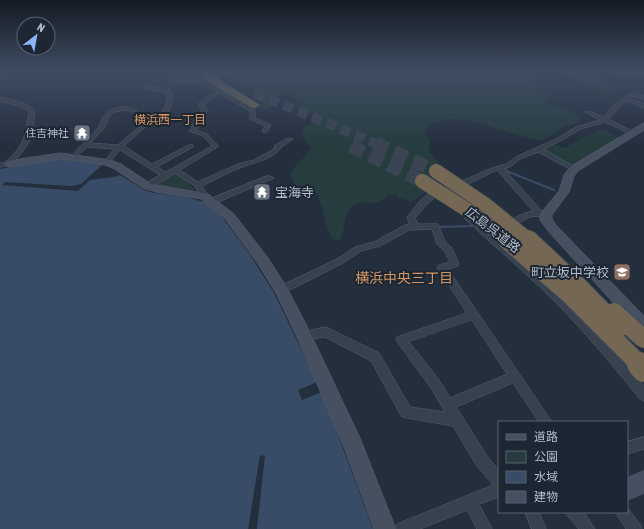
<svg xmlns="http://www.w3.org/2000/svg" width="644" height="529" font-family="'Asap Condensed','Noto Sans JP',sans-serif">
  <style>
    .green { fill: #263c3f }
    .water { fill: #394c67 }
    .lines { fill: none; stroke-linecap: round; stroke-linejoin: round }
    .stream { stroke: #394c67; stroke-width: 2 }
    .building { fill: #455162 }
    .highway-tunnel-far1 { stroke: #3a4453; stroke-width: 10; stroke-dasharray: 10 5.5; stroke-linecap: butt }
    .highway-tunnel { stroke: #3a4453; stroke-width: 14; stroke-dasharray: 14 7; stroke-linecap: butt }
    .street-casing { stroke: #565f6c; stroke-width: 1 }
    .secondary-casing { stroke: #565f6c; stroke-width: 1 }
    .highway-casing { stroke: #434c59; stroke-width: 1 }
    .street { fill: #38414e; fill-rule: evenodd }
    .secondary { fill: #465061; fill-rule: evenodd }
    .highway { fill: #746855; fill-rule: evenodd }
    .highway-bridge-far2-casing { stroke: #434c59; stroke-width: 15; stroke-linecap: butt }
    .highway-bridge-far1-casing { stroke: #434c59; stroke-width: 20; stroke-linecap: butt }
    .highway-bridge-casing { stroke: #434c59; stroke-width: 26; stroke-linecap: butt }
    .highway-bridge-far2 { stroke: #746855; stroke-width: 14 }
    .highway-bridge-far1 { stroke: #746855; stroke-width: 18 }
    .highway-bridge { stroke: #746855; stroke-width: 24 }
    .labels { text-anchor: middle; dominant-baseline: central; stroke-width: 4; stroke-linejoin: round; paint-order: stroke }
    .far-poi-label { font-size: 11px; fill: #b4bcc9; stroke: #1d2633; text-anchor: end }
    .far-neighbourhood-label { font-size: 12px; fill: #d59563; stroke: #1d2633 }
    .poi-label { font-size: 13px; fill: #b4bcc9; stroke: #1d2633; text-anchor: start }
    .street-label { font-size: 13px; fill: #b4bcc9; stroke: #1d2633 }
    .neighbourhood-label { font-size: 14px; fill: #d59563; stroke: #1d2633 }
  </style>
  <rect width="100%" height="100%" fill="#242f3e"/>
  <g class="green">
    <path d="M218,71H532L530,73C531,86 541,90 551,96L546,99V103L572,112L580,118V122C575,125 570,124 565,126C558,129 553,137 545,139C539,141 530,139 524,137C493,130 450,104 423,131L430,141L429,152L439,162L436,167L439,178L429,180L427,191L412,202L399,198L396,195H388C373,211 361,197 352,206C343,215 346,231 339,241L331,238C325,223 323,208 317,193L296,186L290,174C295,164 304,159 311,149L302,134L304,127L318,119L317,115C305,111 299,108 294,96L285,93L277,95L274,106L265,111L256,109L263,103L253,98L260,92Z"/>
    <path d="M562,71C577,71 599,79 612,85L610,93L607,96C600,94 597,88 591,86C580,81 572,78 562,71Z"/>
    <path d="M604,71H639L644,76L641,78C626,75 619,78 604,71Z"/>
    <path d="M602,129L620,138L574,167L542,149L554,144C560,147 566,150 571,144Z"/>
    <polygon points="174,171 191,182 188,184 194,188 194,191 153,188 153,183"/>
  </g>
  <polygon class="water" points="58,159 102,165 81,184 71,186 5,182 2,185 78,191 90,180 114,177 120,175 144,190 154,193 185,197 204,202 209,205 222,217 250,255 274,293 317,382 298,390 302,400 322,392 373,529 257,529 265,456 260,455 248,529 0,529 0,169"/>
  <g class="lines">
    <g class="stream">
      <polyline points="504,170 554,190"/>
      <polyline points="438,227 474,226"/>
    </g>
  </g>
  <polygon class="building" points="644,470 644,494 627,501 627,477"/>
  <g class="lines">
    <polyline class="highway-tunnel-far1" points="255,93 377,144"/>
    <g class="highway-tunnel">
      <polyline points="375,143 436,171"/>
      <polyline points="351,146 422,181"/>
    </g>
    <defs>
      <g id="street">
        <polygon points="3,71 7,71 0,80 0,74"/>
        <path d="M189,71H194L230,96L255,109V118L271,125L267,132H263L262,131L265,126L250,119V111L219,93L204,105L208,110L196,130L207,134L219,146L180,170L198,182L238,164L254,160L274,149L275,145L288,138L293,139L281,147V148C272,160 255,162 242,167C228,172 215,180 202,186L208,196L204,198H201L195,186L175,173L150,188H144V184L160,175L120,150L109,163L107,164L104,162L114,149L87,147L75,158H71V156L99,127L103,117L109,110L126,106L137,110L134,112L126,110L113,112L109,117L104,129L90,143L118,145L147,120L162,112L167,102V93L142,88L141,87L144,85L170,90L172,93L173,99L168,112L145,127L124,146L152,164L189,145H193V147L157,167L166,172L212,146L203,136L189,131L202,110L198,104L216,91L204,83H173L170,81L173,79H200Z"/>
        <path d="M634,92L644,96V100L633,96L629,98L644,104V108L626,101L608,119L634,132V134H630L605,122L580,129L562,140L543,149L576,168V170H572L538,152L520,159L510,167L504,169L542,211L550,216L546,219L538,216L530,217L493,236L535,271L608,343L644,386V401L640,399C605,356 570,314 529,277C508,257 486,239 465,219L464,217L465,215H471L488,231L525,213L533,211L497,170L456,190L435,197L426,205L415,218L418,224H438L445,242L452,248L459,264L458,266L448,269L552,422H539L513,383L456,407L487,456L499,471V497L479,504L492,529H477L467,510L420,529H395L397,524L493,485L477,466L453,426L402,417L371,361L325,337L304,340L300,338L299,335L300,332L326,327L379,353L410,407L445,412L431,388L396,340L397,337L467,313L437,267L439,265L450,262L445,252L437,244L432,229L409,230L380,246L361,251L343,263L284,293L281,294L278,293L276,290L278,287L337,259L355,247L374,242L405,225L410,224L407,218L408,216L420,201L429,193L450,186L492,168L506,164L516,157L558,138L576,127L600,120L585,112L590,111L603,117C609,110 625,93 634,92ZM472,320L507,374L450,398L439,380L409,342Z"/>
        <path d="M0,97C12,100 26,101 35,111C32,131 33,141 18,157C12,164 9,166 0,167V163C6,162 8,160 13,155C26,141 26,130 29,111L20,106L0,101Z"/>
        <polygon points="267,176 270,176 274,178 216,203 210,203 209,201 210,199"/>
        <polygon points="644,437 644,449 627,454 627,442"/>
        <polygon points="627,507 640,524 642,529 626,529 615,512 627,512"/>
        <polygon points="525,512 539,512 546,529 532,529"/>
        <path d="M565,512H584L595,529H579C575,523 568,519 565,512Z"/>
      </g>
      <g id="secondary">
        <polygon points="644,123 644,130 578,171 574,176 569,192 552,215 552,219 556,225 644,316 644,333 639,331 548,231 540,220 540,214 559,191 564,175 570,167"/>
        <polygon points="61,153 110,160 121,164 151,184 208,194 234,214 268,258 286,286 309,330 360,438 396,529 374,529 344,447 297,337 276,293 258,264 226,220 201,199 156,192 143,188 113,168 105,165 61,159 8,167 3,164 8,161"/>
      </g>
      <polygon id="highway" points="197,71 208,71 226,84 260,105 255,108 251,107 218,88"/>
    </defs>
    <use href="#street" class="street-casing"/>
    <use href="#secondary" class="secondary-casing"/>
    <use href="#highway" class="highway-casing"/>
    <use href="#street" class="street"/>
    <use href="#secondary" class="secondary"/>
    <use href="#highway" class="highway"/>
    <defs>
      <g id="highway-bridge-far2">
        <polyline points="436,171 486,205 529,240"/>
        <polyline points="422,181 472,213 507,240"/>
      </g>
      <g id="highway-bridge-far1">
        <polyline points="506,239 569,294 640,365"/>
        <polyline points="528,239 577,285 619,328"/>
        <polyline points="614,312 644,339"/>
      </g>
      <polyline id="highway-bridge" points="639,364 644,370"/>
    </defs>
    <use href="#highway-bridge-far2" class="highway-bridge-far2-casing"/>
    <use href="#highway-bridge-far1" class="highway-bridge-far1-casing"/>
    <use href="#highway-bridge" class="highway-bridge-casing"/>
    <use href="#highway-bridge-far2" class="highway-bridge-far2"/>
    <use href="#highway-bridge-far1" class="highway-bridge-far1"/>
    <use href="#highway-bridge" class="highway-bridge"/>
  </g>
  <linearGradient id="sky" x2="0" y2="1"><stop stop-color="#141a22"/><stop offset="0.49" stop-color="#3f4d63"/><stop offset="1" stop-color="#3f4d63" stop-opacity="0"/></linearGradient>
  <rect width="644" height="145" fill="url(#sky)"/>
  <defs>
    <symbol id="temple-square" viewBox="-11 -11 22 22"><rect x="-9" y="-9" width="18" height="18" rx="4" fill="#6b7280" stroke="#1d2633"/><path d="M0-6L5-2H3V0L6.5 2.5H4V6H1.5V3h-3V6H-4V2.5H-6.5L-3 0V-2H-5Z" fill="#fff"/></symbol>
    <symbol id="school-square" viewBox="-11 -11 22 22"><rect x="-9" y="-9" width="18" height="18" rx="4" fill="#8d6e63" stroke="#1d2633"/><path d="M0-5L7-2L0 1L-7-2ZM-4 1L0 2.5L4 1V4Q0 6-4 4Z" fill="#fff"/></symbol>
  </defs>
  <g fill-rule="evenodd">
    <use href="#temple-square" x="72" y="123" width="20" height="20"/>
    <use href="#temple-square" x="252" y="182" width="20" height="20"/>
    <use href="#school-square" x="612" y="262" width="20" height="20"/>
  </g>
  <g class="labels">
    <g class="far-poi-label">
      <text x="69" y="133">住吉神社</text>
    </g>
    <g class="far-neighbourhood-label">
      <text x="170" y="120">横浜西一丁目</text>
    </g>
    <g class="poi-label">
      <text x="275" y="192">宝海寺</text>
      <text x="609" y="272" text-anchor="end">町立坂中学校</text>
    </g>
    <g class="street-label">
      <text transform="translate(493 230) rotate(38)">広島呉道路</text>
    </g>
    <g class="neighbourhood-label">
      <text x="404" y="278">横浜中央三丁目</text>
    </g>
  </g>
  <rect x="498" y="421" width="130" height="92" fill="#1d2633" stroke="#59626f"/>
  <rect x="506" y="434" width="20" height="6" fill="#465061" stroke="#59626f"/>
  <text x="534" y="441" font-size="12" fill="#b4bcc9">道路</text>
  <rect x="506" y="451" width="20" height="12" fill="#263c3f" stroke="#59626f"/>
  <text x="534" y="461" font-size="12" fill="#b4bcc9">公園</text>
  <rect x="506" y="471" width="20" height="12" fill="#394c67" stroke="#59626f"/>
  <text x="534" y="481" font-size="12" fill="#b4bcc9">水域</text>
  <rect x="506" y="491" width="20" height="12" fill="#455162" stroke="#59626f"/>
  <text x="534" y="501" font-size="12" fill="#b4bcc9">建物</text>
  <g transform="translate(36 36) rotate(31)"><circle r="19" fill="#1d2633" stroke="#59626f"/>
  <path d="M0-3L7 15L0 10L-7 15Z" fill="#8ab4f8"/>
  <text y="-6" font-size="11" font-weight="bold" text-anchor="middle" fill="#b4bcc9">N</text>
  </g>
</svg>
